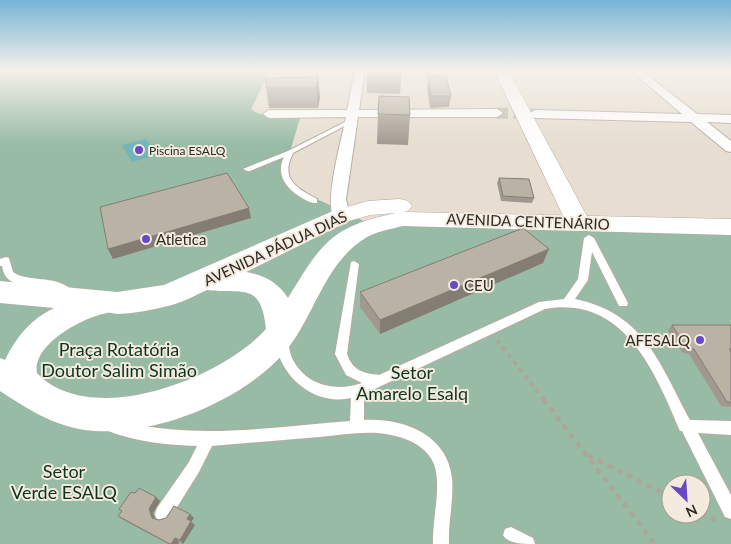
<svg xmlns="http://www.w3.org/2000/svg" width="731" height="544" font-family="Lato,sans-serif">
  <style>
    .green { fill: #97bba5; fill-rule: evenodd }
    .water { fill: #6fb5b9 }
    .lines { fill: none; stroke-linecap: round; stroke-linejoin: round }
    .street-tunnel { stroke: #c2baaf; stroke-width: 11; stroke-dasharray: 11 5.5; stroke-linecap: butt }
    .lane-casing { stroke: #b6aca1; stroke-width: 2 }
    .street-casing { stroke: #b6aca1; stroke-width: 2 }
    .secondary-casing { stroke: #b6aca1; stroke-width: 1 }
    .highway-casing { stroke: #b6aca1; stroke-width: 1 }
    .path-far1 { stroke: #aca59a; stroke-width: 4; stroke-dasharray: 4.5 4.5; stroke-linecap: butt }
    .path { stroke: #aca59a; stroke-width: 4.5; stroke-dasharray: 5.5 5.5; stroke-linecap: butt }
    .lane { fill: #fff; fill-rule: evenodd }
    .street { fill: #fff; fill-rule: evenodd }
    .secondary { fill: #fff; fill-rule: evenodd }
    .highway { fill: #fff; fill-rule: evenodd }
    .wall { fill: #a1998f }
    .shaded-wall { fill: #837d74 }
    .building { fill: #bbb2a6; stroke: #837d74 }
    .poi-dot { fill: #674ac3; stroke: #f4ebde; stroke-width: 2 }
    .labels { text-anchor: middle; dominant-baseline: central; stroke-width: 4; stroke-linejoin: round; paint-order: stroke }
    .far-poi-label { font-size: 12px; fill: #2d2a25; stroke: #f4ebde; text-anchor: start }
    .street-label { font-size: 15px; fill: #2d2a25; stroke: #f4ebde }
    .poi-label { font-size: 15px; fill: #2d2a25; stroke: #f4ebde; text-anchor: start }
    .near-park-label { font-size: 18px; fill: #083420; stroke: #f4ebde }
  </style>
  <rect width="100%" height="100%" fill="#e7ded1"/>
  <path class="green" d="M0,70H270L251,109C261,119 287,114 301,115L285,168V174L300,191L372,225L601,226L731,235V544H0ZM671,484H701V514H671Z"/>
  <polygon class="water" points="146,139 157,155 132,162 122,145"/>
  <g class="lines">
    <polyline class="street-tunnel" points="497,113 535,114"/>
    <defs>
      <g id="lane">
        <path d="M351,119L356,120L293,153C280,179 296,188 317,199V203C311,203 307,201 302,198C287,189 275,175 284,157L250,171H247L243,169L288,151Z"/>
        <path d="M589,235L594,238L628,303L627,306H619L592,252L588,280L575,299C644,313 660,364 690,420L731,421V435L698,433L731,495V519L725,517L682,431H680C655,372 624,295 545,309L364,394V420C403,418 447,434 452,478C454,500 448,522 449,544H433C432,520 442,486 434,464C427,447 408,438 391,435C368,430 343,435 319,437C283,440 248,443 212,446L199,472L169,520L163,522L157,520L155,514L157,508L189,462L197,446C167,445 136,442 108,431L106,426L108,421L113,419C191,441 271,427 350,421L351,398C320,405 290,385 279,356C277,351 275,343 278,338L282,336L286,338C290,345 289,353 293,360C307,386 336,392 362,383L346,375L335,354L351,262L354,261L359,264L347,354C353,371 363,373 379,375L539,302L564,299L578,279L584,238Z"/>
        <path d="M6,257L9,258L13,272L18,275C38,282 62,275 76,295L75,298C65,301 62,291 55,288C38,280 6,294 2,266H0V259Z"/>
        <path d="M511,527L533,538L535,544C523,544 508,544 503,535L505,529Z"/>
      </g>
      <g id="street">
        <path d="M355,70H365L359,110L497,109L503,113L497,117H358L346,199L350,216L347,220L341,221L335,220C323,203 342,139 346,117L269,118L263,114L269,110H347Z"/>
        <polygon points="630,70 641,70 697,114 731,115 731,123 707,122 731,141 731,152 726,151 691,122 535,118 529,114 535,110 682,114"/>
      </g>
      <polygon id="secondary" points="494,70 508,70 590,222 587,227 578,229 569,227 566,222"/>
      <path id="highway" d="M400,199L408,201L412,206L408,211L404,212L731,219V235L403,226C391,229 378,231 367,237C324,262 315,317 284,353C241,402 150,439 85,430C54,426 26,408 0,391V358L5,360C16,337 31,319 54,308L0,303V281L117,292L164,285L333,211L368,201ZM396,213C331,226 321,244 288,298C278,282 264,275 246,272L349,221L370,215ZM207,290C242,295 261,280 266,329C222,378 91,430 37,373C32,344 84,317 107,313C111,312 115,314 119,314C135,313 152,310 168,306C181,303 194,296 207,290Z"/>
    </defs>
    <use href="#lane" class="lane-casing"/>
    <use href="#street" class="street-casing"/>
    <use href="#secondary" class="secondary-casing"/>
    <use href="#highway" class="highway-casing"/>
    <polyline class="path-far1" points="497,340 544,400"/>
    <g class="path">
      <polyline points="543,399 655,544"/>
      <polyline points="588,455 671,497"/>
      <polyline points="701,513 718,521"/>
    </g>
    <use href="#lane" class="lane"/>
    <use href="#street" class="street"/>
    <use href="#secondary" class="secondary"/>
    <use href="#highway" class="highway"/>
  </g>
  <g class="wall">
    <polygon points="367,70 402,70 400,94 367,93"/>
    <polygon points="428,75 451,96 449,107 430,108 427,87"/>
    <polygon points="318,77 320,97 318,108 269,108 266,88"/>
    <polygon points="378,114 410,115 408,145 377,144"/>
    <polygon points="499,178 534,198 532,203 501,201 497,183"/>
    <polygon points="543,263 380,334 360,307 360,292"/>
    <polygon points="672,325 731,325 731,407 721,406 689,354 683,353 668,330"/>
    <polygon points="156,497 160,501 153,513 155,519 159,520 194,518 191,522 195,525 183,544 179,542 178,544 168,544 123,520 118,516 122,511 119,509"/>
  </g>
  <g class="shaded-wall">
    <polygon points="318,77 320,97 318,108 316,88"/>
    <polygon points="249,208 251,218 113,259 108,249"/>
    <polygon points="549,249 543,263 380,334 380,320"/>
    <polygon points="156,497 160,501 153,513 156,522 152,518 149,509"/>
    <polygon points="190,514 194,518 191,522 195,525 183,544 180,540 187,519"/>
    <polygon points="175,538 179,542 178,544 171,544"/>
  </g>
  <g class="building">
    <polygon points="428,75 446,76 451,96 431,96"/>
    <polygon points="318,77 316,88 266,88 266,78"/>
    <polygon points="379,96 409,97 410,115 378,114"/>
    <polygon points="227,173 249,208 108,249 100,207"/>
    <polygon points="499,178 529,179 534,198 503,196"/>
    <polygon points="523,228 549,249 380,320 360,292"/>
    <polygon points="672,325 731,325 731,349 729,349 731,352 731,402 727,402 694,349 687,348"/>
    <polygon points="139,488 156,497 149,509 152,518 159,520 166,518 174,506 190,514 187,519 191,521 180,540 175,538 171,544 170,544 118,516 122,511 119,509 131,492 135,493"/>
  </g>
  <linearGradient id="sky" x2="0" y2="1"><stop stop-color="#77b4d5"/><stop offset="0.48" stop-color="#f4f0ea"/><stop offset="1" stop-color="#f4f0ea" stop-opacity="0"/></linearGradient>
  <rect width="731" height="146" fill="url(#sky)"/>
  <g class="poi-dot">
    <circle cx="139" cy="150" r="5"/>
    <circle cx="146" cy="239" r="5"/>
    <circle cx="454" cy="285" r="5"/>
    <circle cx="700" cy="340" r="5"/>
  </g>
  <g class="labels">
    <g class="far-poi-label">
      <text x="149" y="150">Piscina ESALQ</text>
    </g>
    <g class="street-label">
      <text transform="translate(528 221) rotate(2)">AVENIDA CENTENÁRIO</text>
      <text transform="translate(275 248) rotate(-25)">AVENIDA PÁDUA DIAS</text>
    </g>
    <g class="poi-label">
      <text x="156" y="239">Atletica</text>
      <text x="464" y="285">CEU</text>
      <text x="690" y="340" text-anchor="end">AFESALQ</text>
    </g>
    <g class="near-park-label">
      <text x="119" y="349">Praça Rotatória<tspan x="119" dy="21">Doutor Salim Simão</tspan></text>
      <text x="412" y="372">Setor<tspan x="412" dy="21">Amarelo Esalq</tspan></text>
      <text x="64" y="471">Setor<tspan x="64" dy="21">Verde ESALQ</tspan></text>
    </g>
  </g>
  <g transform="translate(686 499) rotate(155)"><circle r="24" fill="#f4ebde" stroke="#a49e94"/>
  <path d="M0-4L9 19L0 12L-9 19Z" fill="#674ac3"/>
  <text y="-8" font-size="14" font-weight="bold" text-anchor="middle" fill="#2d2a25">N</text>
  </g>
</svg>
